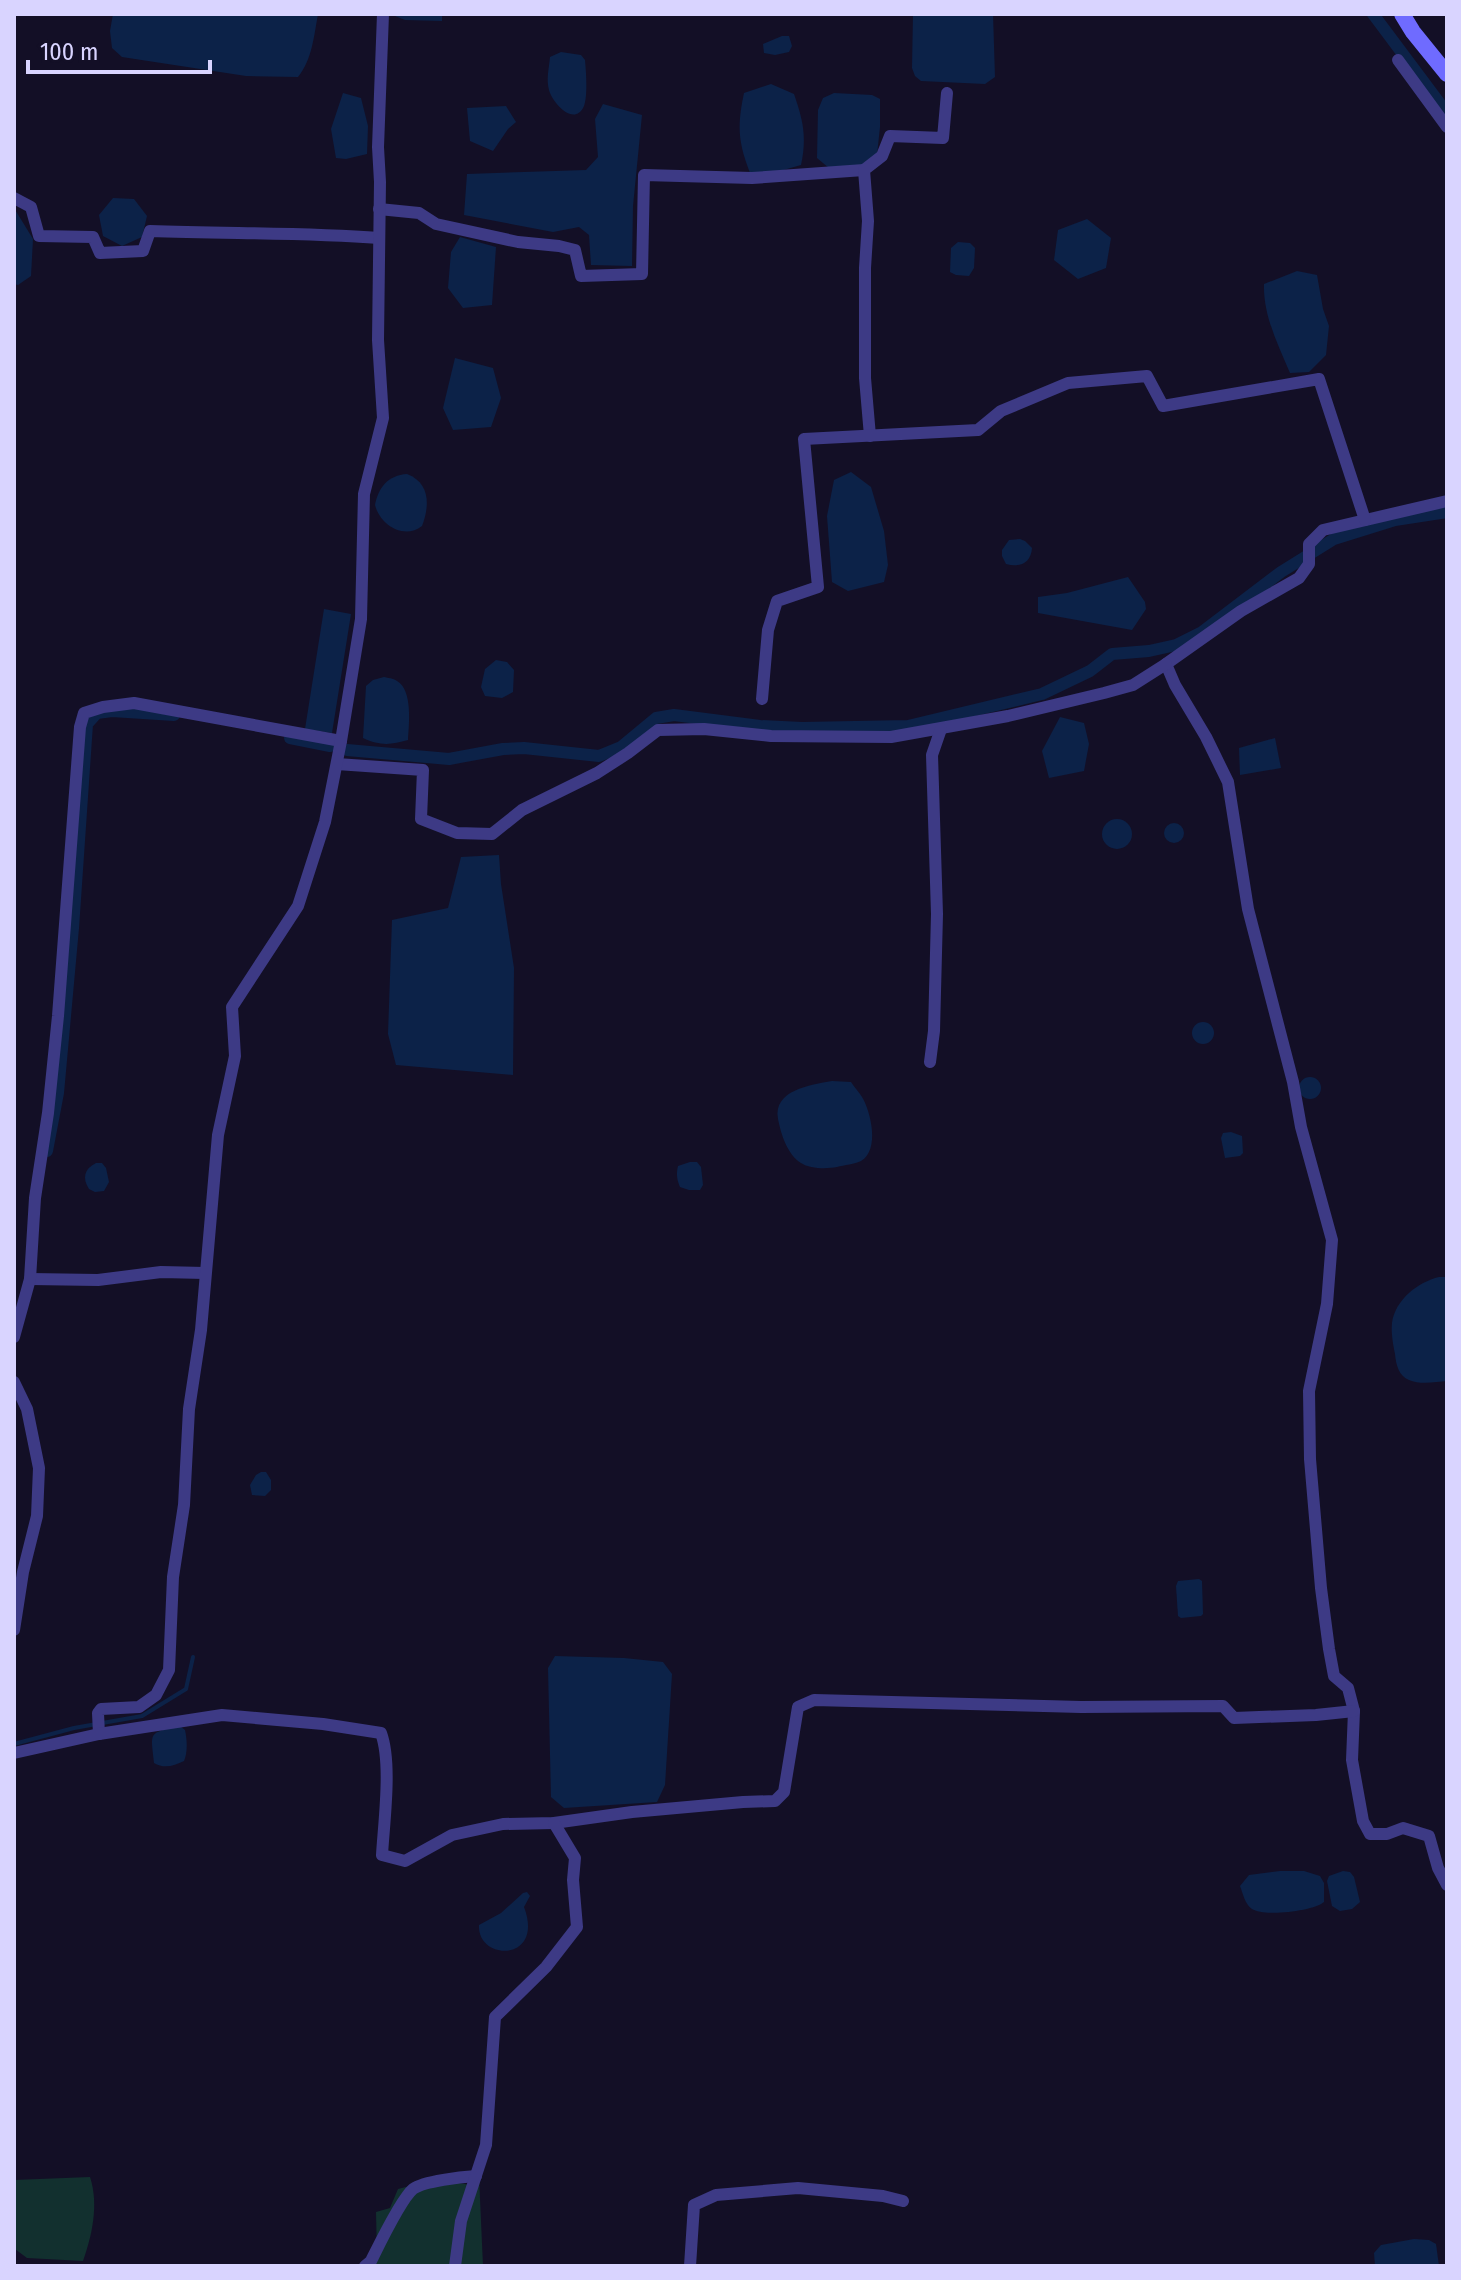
<svg xmlns="http://www.w3.org/2000/svg" width="1461" height="2280" font-family="'Fira Sans Condensed',sans-serif">
  <style>
    .green { fill: #12302f }
    .water { fill: #0c2248 }
    .lines { fill: none; stroke-linecap: round; stroke-linejoin: round }
    .stream { stroke: #0c2248; stroke-width: 4 }
    .canal { stroke: #0c2248; stroke-width: 12 }
    .street { stroke: #3d3a85; stroke-width: 12 }
    .secondary { stroke: #6f6bff; stroke-width: 16 }
  </style>
  <rect width="100%" height="100%" fill="#130f26"/>
  <g class="green">
    <polygon points="479,2176 483,2266 360,2266 377,2257 376,2212 390,2208 398,2189 437,2179 470,2185"/>
    <path d="M90,2177C99,2205 92,2235 83,2261L27,2258L15,2249L14,2180Z"/>
  </g>
  <g class="water">
    <path d="M113,14H318C314,36 312,60 298,77L246,76L122,57L112,48L110,31Z"/>
    <polygon points="390,14 442,14 442,21 405,20"/>
    <polygon points="913,14 993,14 995,77 985,84 921,81 915,76 912,68"/>
    <polygon points="782,36 789,36 792,46 789,52 775,55 764,53 763,44"/>
    <path d="M561,52L581,55L585,60C586,71 588,96 584,106C574,128 552,102 549,90C546,79 549,68 550,57Z"/>
    <path d="M771,84L794,94C803,120 807,137 801,165L773,173H750C738,142 737,126 744,93Z"/>
    <polygon points="343,93 361,98 368,126 367,154 346,159 336,158 331,129"/>
    <polygon points="834,93 872,95 880,99 880,127 877,155 866,166 829,168 817,158 818,110 823,98"/>
    <polygon points="603,104 642,115 633,206 632,266 591,265 589,235 579,227 553,232 464,215 467,174 586,170 598,157 595,119"/>
    <polygon points="506,106 516,122 508,129 493,151 470,141 467,108"/>
    <polygon points="113,198 134,199 147,216 142,237 122,246 103,236 99,215"/>
    <polygon points="14,208 33,239 31,276 18,285 14,284"/>
    <polygon points="1087,219 1111,238 1106,268 1078,279 1054,260 1058,230"/>
    <polygon points="460,237 496,247 492,305 463,308 448,288 451,252"/>
    <polygon points="958,242 970,243 975,248 974,268 969,276 956,275 950,272 951,248"/>
    <path d="M1297,271L1317,275L1323,309L1329,326L1326,355L1309,372L1290,373C1278,345 1263,315 1264,284Z"/>
    <polygon points="455,358 493,368 501,398 491,427 453,430 443,408"/>
    <polygon points="851,472 871,487 884,531 888,565 884,582 848,591 832,582 827,516 834,480"/>
    <path d="M407,474C430,483 430,505 422,526C404,540 380,525 375,505C378,488 388,475 407,474Z"/>
    <path d="M1020,539L1025,541L1032,548C1031,563 1020,568 1006,564L1002,556V550L1009,540Z"/>
    <polygon points="1128,577 1145,602 1146,609 1132,630 1038,613 1038,597 1067,593"/>
    <polygon points="324,609 351,614 332,733 305,729"/>
    <polygon points="496,660 507,662 514,670 513,692 502,698 485,696 481,687 485,669"/>
    <path d="M384,677C388,678 393,678 397,681C413,690 409,725 408,740C391,745 380,746 363,738L366,686L373,680Z"/>
    <polygon points="1060,717 1084,723 1089,744 1084,771 1049,778 1042,751"/>
    <polygon points="1275,738 1281,768 1240,775 1239,748"/>
    <circle cx="1117" cy="834" r="15"/>
    <circle cx="1174" cy="833" r="10"/>
    <polygon points="499,855 501,884 514,968 513,1075 396,1065 388,1034 392,920 448,908 461,857"/>
    <circle cx="1203" cy="1033" r="11"/>
    <circle cx="1310" cy="1088" r="11"/>
    <path d="M832,1081L851,1082C854,1087 859,1092 862,1097C871,1112 880,1150 861,1161C855,1164 844,1165 837,1167C827,1169 810,1169 801,1163C787,1154 781,1134 778,1119C773,1090 810,1085 832,1081Z"/>
    <polygon points="1231,1132 1242,1136 1243,1153 1240,1156 1225,1158 1221,1138 1223,1133"/>
    <path d="M690,1162H697L701,1167L703,1185L700,1190H689L680,1187C677,1180 676,1174 678,1166Z"/>
    <path d="M96,1163H102L106,1168L109,1182L104,1191L95,1192L89,1189C82,1178 84,1169 96,1163Z"/>
    <path d="M1439,1277H1447V1381C1436,1382 1420,1385 1409,1380C1399,1376 1396,1365 1395,1354C1393,1344 1391,1333 1392,1323C1395,1300 1418,1282 1439,1277Z"/>
    <polygon points="261,1472 266,1472 271,1480 271,1490 265,1496 252,1495 250,1485 256,1475"/>
    <polygon points="1199,1579 1202,1581 1203,1614 1201,1616 1181,1618 1178,1616 1176,1586 1178,1581"/>
    <polygon points="555,1656 624,1658 663,1662 672,1674 665,1785 657,1802 564,1808 551,1797 548,1668"/>
    <path d="M180,1726L185,1730C187,1739 188,1752 184,1761C174,1766 164,1769 154,1763C151,1732 147,1733 180,1726Z"/>
    <path d="M1280,1871H1304L1320,1876L1324,1883V1902C1314,1911 1264,1917 1252,1909C1245,1904 1243,1894 1240,1886L1249,1875Z"/>
    <polygon points="1343,1871 1350,1872 1354,1877 1360,1902 1352,1909 1340,1911 1332,1906 1327,1881 1329,1876"/>
    <path d="M527,1892L530,1896L524,1907C545,1962 477,1962 479,1925L501,1913L523,1893Z"/>
    <polygon points="1414,2239 1429,2240 1436,2244 1439,2266 1375,2266 1374,2253 1381,2245"/>
  </g>
  <g class="lines">
    <polyline class="stream" points="14,1744 74,1728 142,1716 186,1689 193,1657"/>
    <g class="canal">
      <polyline points="1373,14 1447,113"/>
      <polyline points="290,738 330,746"/>
      <polyline points="347,750 449,759 503,749 524,748 599,756 621,747 656,718 674,715 760,726 802,728 908,726 1042,694 1090,671 1112,654 1149,651 1176,645 1202,632 1281,572 1334,539 1395,520 1447,512"/>
      <polyline points="47,1151 58,1093 73,928 87,724 97,713 112,711 174,715"/>
    </g>
    <g class="street">
      <polyline points="1398,60 1447,127"/>
      <path d="M14,198L31,207L39,236L93,237L100,253L143,251L150,231C227,234 303,232 379,238"/>
      <polyline points="379,209 419,213 436,224 518,242 559,246 575,250 581,276 642,274 644,175 752,178 864,170"/>
      <polyline points="870,436 865,378 865,268 868,221 864,170 882,156 890,136 943,138 947,93"/>
      <polyline points="1447,501 1323,530 1309,544 1309,564 1299,578 1241,611 1166,664 1175,685 1206,737 1228,782 1248,909 1293,1082 1301,1127 1332,1240 1327,1304 1309,1391 1310,1459 1321,1588 1329,1649 1334,1676 1348,1688 1354,1711 1352,1760 1363,1821 1370,1834 1387,1834 1403,1828 1429,1836 1438,1868 1447,1885"/>
      <polyline points="762,699 768,630 777,601 818,587 804,439 978,430 1001,411 1068,383 1147,376 1163,406 1319,379 1365,520"/>
      <polyline points="337,764 423,770 421,819 457,833 492,834 522,810 597,773 628,753 658,730 704,729 771,736 891,737 1008,716 1104,693 1133,685 1166,664"/>
      <polyline points="930,1062 934,1031 937,914 932,755 941,729"/>
      <polyline points="30,1279 98,1280 161,1272 205,1273"/>
      <polyline points="14,1337 30,1279 35,1198 48,1113 58,1016 80,727 84,713 103,707 134,703 341,741"/>
      <polyline points="14,1382 27,1409 39,1468 37,1516 23,1572 14,1630"/>
      <polyline points="99,1734 98,1713 101,1709 139,1707 156,1695 169,1670 173,1577 184,1505 189,1409 201,1330 218,1135 235,1056 232,1007 298,906 325,822 341,741 361,619 364,494 383,418 378,340 380,182 378,147 383,14"/>
      <path d="M14,1753L99,1734L222,1715L323,1724L381,1733C392,1763 384,1821 382,1855L405,1861L452,1835L503,1824L554,1823L632,1812L743,1802L775,1801L784,1792L798,1707L814,1700L1081,1707L1223,1706L1234,1718L1316,1715L1354,1711"/>
      <path d="M365,2266L371,2261C379,2245 401,2199 413,2189C424,2181 462,2177 476,2176"/>
      <polyline points="455,2266 461,2221 486,2145 495,2017 546,1967 577,1927 573,1880 575,1858 554,1823"/>
      <polyline points="690,2266 694,2205 716,2195 798,2188 883,2196 903,2201"/>
    </g>
    <polyline class="secondary" points="1402,14 1413,32 1447,74"/>
  </g>
  <rect width="1461" height="2280" fill="none" stroke="#d9d4ff" stroke-width="32"/>
  <path d="M28 60v12h182v-12" fill="none" stroke="#d9d4ff" stroke-width="4"/>
  <text x="40" y="60" font-size="24" fill="#d9d4ff" stroke="#130f26" stroke-width="6" paint-order="stroke">100 m</text>
</svg>
